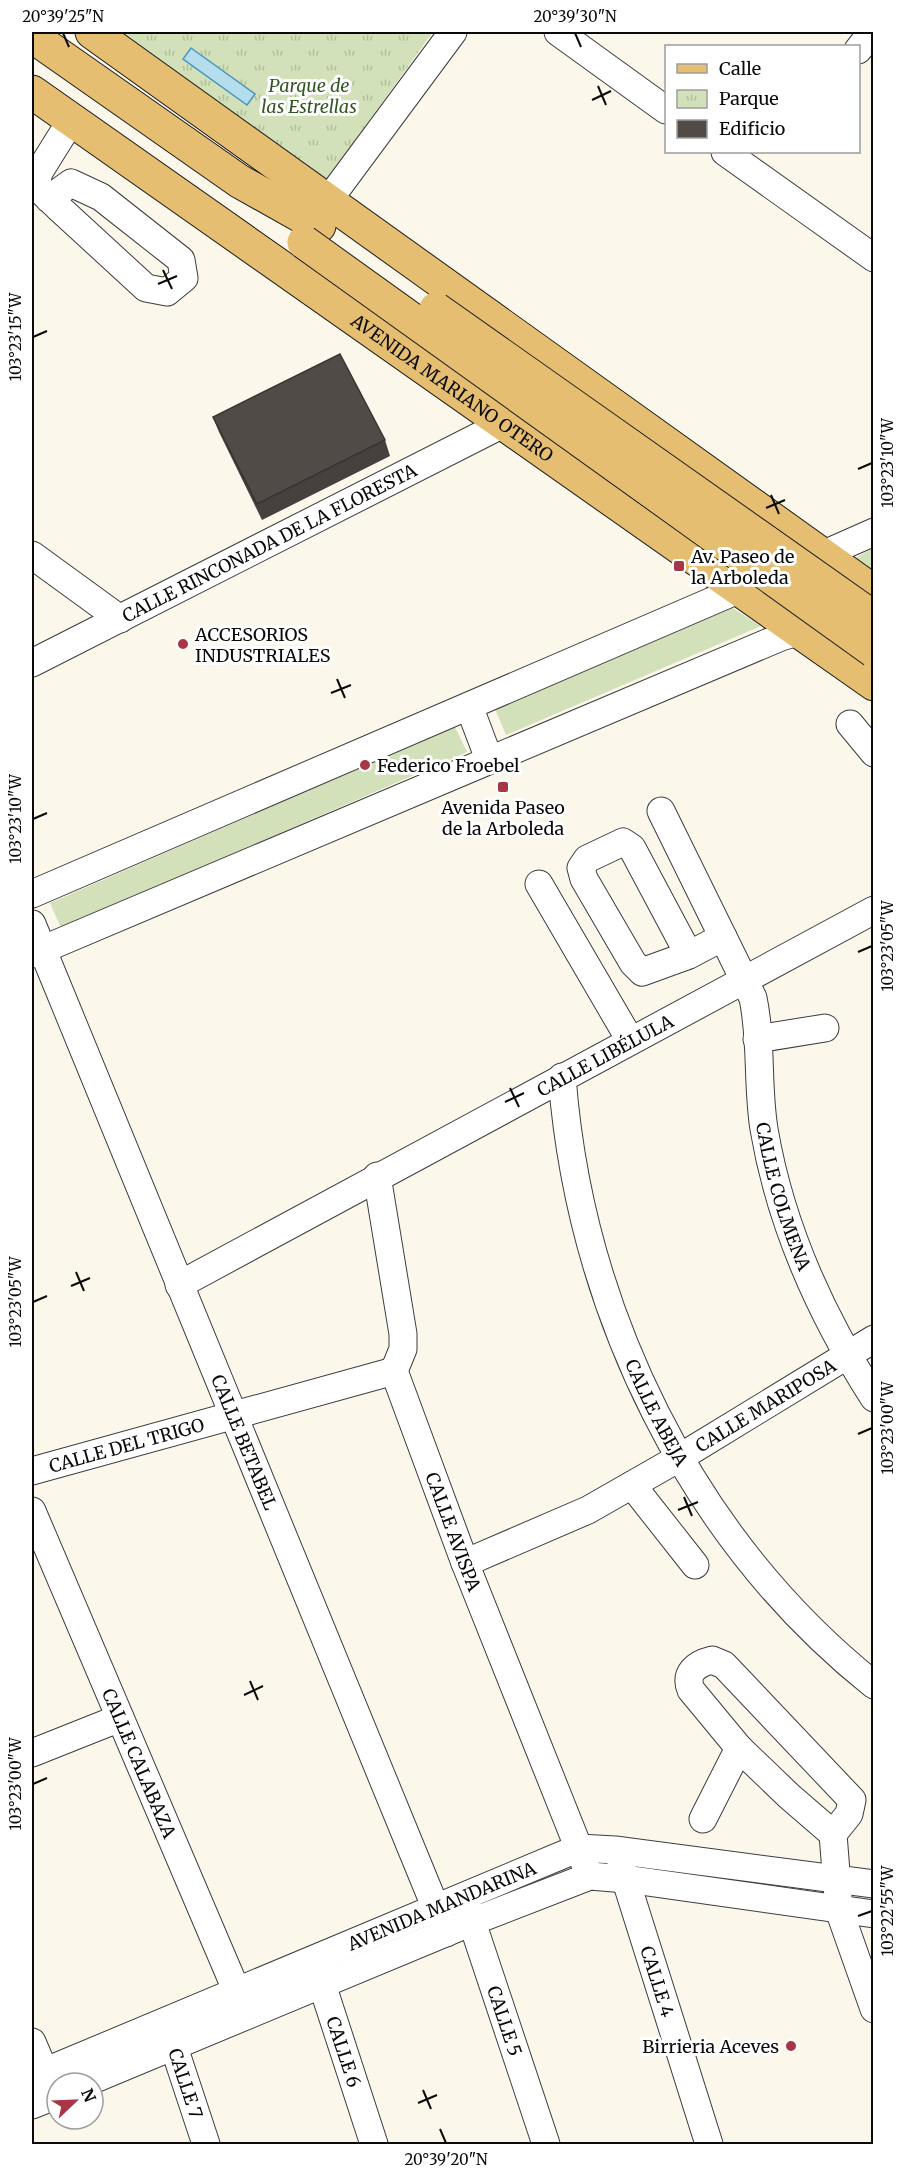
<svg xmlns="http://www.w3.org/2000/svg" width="905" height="2176" font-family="Merriweather,serif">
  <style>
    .park { fill: url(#park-tufts) }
    .garden { fill: #d2e1b9 }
    .water { fill: #b6dded; stroke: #4797ba; stroke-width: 1.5 }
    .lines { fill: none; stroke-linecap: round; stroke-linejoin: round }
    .minor-casing { stroke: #3d3d3d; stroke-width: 29 }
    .major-casing { stroke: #1b1b1b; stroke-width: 35 }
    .minor { stroke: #fff; stroke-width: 27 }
    .major { stroke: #e5be71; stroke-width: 33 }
    .major-bridge-casing { stroke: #1b1b1b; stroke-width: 35; stroke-linecap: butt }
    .major-bridge { stroke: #e5be71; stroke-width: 33 }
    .wall { fill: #46403e }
    .building { fill: #514b48; stroke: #393432; stroke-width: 1.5 }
    .ticks { fill: none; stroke: #0a0a0a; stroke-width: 2 }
    .poi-dot { fill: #a73646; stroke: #fff; stroke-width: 2 }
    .labels { text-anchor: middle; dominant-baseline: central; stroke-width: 6; stroke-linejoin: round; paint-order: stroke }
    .park-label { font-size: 18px; font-style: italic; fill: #345825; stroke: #fff }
    .street-label { font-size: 18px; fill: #0a0a0a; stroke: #fff }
    .poi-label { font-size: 18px; fill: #0a0a0a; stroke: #fff; text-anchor: start }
    .neatline { fill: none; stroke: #0a0a0a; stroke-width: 2 }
    .ticks-label { font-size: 15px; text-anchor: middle; fill: #0a0a0a }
  </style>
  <defs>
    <pattern id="park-tufts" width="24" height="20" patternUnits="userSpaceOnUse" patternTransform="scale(1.5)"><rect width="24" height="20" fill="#d2e1b9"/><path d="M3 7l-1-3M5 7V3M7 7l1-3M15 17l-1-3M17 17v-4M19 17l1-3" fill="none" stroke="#b3c09e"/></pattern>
  </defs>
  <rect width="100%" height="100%" fill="#fcf7eb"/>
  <polygon class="park" points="106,32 433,32 324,183"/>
  <g class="garden">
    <polygon points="873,548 873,581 847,563"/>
    <polygon points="731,607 761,626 506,735 495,709"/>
    <polygon points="455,727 467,752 61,928 50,903"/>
  </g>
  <polygon class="water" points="191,48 255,94 247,105 183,59"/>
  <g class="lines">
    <defs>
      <g id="minor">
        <polyline points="558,32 666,110"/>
        <polyline points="858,50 872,32"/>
        <polyline points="725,152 874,258"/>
        <polyline points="49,199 71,183 101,197 181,260 184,278 167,292 146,288 60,209 36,186 39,172 72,119"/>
        <polyline points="327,202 453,32"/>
        <polyline points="32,555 120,619"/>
        <polyline points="806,562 874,532"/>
        <path id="s1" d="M32,663L505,423"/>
        <polyline points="469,706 489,759"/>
        <polyline points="850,724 874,753"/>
        <path id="s2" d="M661,811L753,998C762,1041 757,1086 764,1129C780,1224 822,1317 874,1398"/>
        <polyline points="539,884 630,1040"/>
        <polyline points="32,894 754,583"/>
        <path id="s3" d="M32,924L446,1933"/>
        <polyline points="32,954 781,637 813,627"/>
        <polyline points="689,955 632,848 623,842 587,859 581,868 584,879 633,963 642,972 689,955 723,937"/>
        <polyline points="757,1039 825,1028"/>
        <path id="s4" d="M562,1077C580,1310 690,1538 874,1685"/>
        <path id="s5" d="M377,1176L403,1334V1349L394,1371L465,1563L585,1864"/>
        <path id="s6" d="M179,1285L874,910"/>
        <path id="s7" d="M32,1471L394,1371"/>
        <polyline points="632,1485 695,1565"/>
        <path id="s8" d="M32,1511L243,2006"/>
        <path id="s9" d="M465,1563L588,1510L679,1458L874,1339"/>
        <polyline points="739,1748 789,1796 833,1834"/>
        <polyline points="32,1753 120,1718"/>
        <path d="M703,1819L739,1748L691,1690C684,1673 696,1664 712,1660L724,1665L852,1800L849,1814L833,1834L839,1910L874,2009"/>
        <path id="s10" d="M621,1865L709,2144"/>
        <path id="s11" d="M467,1907L546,2144"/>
        <path id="s12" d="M317,1969L374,2144"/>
        <path id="s13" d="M168,2029L206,2144"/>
        <polyline points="32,2042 55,2096"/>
        <path id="s14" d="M32,2077L579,1848L615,1850L874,1884"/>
        <polyline points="85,2083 474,1921 590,1876 626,1879 874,1914"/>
        <polyline points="32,2105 57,2095"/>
      </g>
      <g id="major">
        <polyline points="92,32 874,592"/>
        <polyline points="32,36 239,181 319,226"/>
        <path id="s15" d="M32,92L874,684"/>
      </g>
    </defs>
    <use href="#minor" class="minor-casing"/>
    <use href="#major" class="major-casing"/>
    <use href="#minor" class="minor"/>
    <use href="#major" class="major"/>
    <defs>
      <g id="major-bridge">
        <polyline points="304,242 874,651"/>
        <polyline points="436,309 874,618"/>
      </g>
    </defs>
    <use href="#major-bridge" class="major-bridge-casing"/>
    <use href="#major-bridge" class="major-bridge"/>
  </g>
  <polygon class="wall" points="213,417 385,440 390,456 262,520 219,432"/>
  <polygon class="building" points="340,354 385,440 257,504 213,417"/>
  <path class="ticks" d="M63,33L69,47M575,33L581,47M598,86L606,105M592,100L611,91M163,270L172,289M158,284L177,276M33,337L47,331M858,469L872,463M771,495L779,514M766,508L785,500M337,679L345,698M331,693L351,685M33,819L47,813M858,952L872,946M510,1088L519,1107M505,1102L524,1093M76,1272L84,1291M71,1286L90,1278M33,1302L47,1296M858,1434L872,1428M684,1497L692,1516M678,1510L698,1502M250,1681L258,1700M244,1695L263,1686M33,1784L47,1778M858,1916L872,1911M423,2090L431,2109M418,2103L437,2095M440,2129L446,2143"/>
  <g class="poi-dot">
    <rect x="673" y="560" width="12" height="12" rx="3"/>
    <circle cx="183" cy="644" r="6"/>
    <circle cx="365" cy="765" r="6"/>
    <rect x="497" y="781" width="12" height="12" rx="3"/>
    <circle cx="791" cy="2046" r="6"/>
  </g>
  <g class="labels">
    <g class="park-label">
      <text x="309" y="85">Parque de<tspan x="309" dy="21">las Estrellas</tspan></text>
    </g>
    <g class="street-label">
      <text stroke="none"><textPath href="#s15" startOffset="514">AVENIDA MARIANO OTERO</textPath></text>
      <text stroke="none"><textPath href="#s1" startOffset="266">CALLE RINCONADA DE LA FLORESTA</textPath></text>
      <text stroke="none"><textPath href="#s6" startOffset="484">CALLE LIBÉLULA</textPath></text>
      <text stroke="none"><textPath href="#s2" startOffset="410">CALLE COLMENA</textPath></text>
      <text stroke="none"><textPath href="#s9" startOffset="340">CALLE MARIPOSA</textPath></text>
      <text stroke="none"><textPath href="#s4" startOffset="351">CALLE ABEJA</textPath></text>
      <text stroke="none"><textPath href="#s3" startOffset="560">CALLE BETABEL</textPath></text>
      <text stroke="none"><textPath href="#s7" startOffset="98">CALLE DEL TRIGO</textPath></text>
      <text stroke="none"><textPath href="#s5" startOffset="370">CALLE AVISPA</textPath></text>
      <text stroke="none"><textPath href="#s8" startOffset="274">CALLE CALABAZA</textPath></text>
      <text stroke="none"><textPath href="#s14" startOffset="444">AVENIDA MANDARINA</textPath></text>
      <text stroke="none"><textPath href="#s10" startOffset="122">CALLE 4</textPath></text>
      <text stroke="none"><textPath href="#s11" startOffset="120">CALLE 5</textPath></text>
      <text stroke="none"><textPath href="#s12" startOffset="87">CALLE 6</textPath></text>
      <text stroke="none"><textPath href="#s13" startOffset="57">CALLE 7</textPath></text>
    </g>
    <g class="poi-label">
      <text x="691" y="556">Av. Paseo de<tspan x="691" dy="21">la Arboleda</tspan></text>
      <text x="195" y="634">ACCESORIOS<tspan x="195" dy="21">INDUSTRIALES</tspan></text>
      <text x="377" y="765">Federico Froebel</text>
      <text x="503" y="807" text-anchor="middle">Avenida Paseo<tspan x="503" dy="21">de la Arboleda</tspan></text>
      <text x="779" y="2046" text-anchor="end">Birrieria Aceves</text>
    </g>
  </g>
  <rect width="905" height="2176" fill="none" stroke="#ffffff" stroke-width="66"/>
  <rect x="665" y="45" width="195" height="108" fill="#ffffff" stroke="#9d9d9d" stroke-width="1.5"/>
  <rect x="677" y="64" width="30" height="9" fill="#e5be71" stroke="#9d9d9d" stroke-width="1.5"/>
  <text x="719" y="75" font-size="18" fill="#0a0a0a">Calle</text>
  <rect x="677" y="90" width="30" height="18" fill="url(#park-tufts)" stroke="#9d9d9d" stroke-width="1.5"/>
  <text x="719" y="105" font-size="18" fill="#0a0a0a">Parque</text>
  <rect x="677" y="120" width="30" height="18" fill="#514b48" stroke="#9d9d9d" stroke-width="1.5"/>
  <text x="719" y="135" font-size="18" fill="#0a0a0a">Edificio</text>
  <g transform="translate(75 2101) rotate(67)"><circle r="28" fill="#ffffff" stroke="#9d9d9d" stroke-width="1.5"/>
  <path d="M0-4.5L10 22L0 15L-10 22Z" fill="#a73646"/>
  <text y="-9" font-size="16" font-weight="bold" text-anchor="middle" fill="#0a0a0a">N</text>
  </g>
  <rect x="33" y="33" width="839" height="2110" class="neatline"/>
  <g class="ticks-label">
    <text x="63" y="22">20°39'25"N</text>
    <text x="575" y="22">20°39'30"N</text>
    <text transform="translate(16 337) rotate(-90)" y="5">103°23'15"W</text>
    <text transform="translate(888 463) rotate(-90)" y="5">103°23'10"W</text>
    <text transform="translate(16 819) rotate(-90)" y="5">103°23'10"W</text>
    <text transform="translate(888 946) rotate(-90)" y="5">103°23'05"W</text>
    <text transform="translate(16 1302) rotate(-90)" y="5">103°23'05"W</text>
    <text transform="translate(888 1428) rotate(-90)" y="5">103°23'00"W</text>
    <text transform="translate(16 1784) rotate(-90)" y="5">103°23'00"W</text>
    <text transform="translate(888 1911) rotate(-90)" y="5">103°22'55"W</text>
    <text x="446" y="2165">20°39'20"N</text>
  </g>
</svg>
